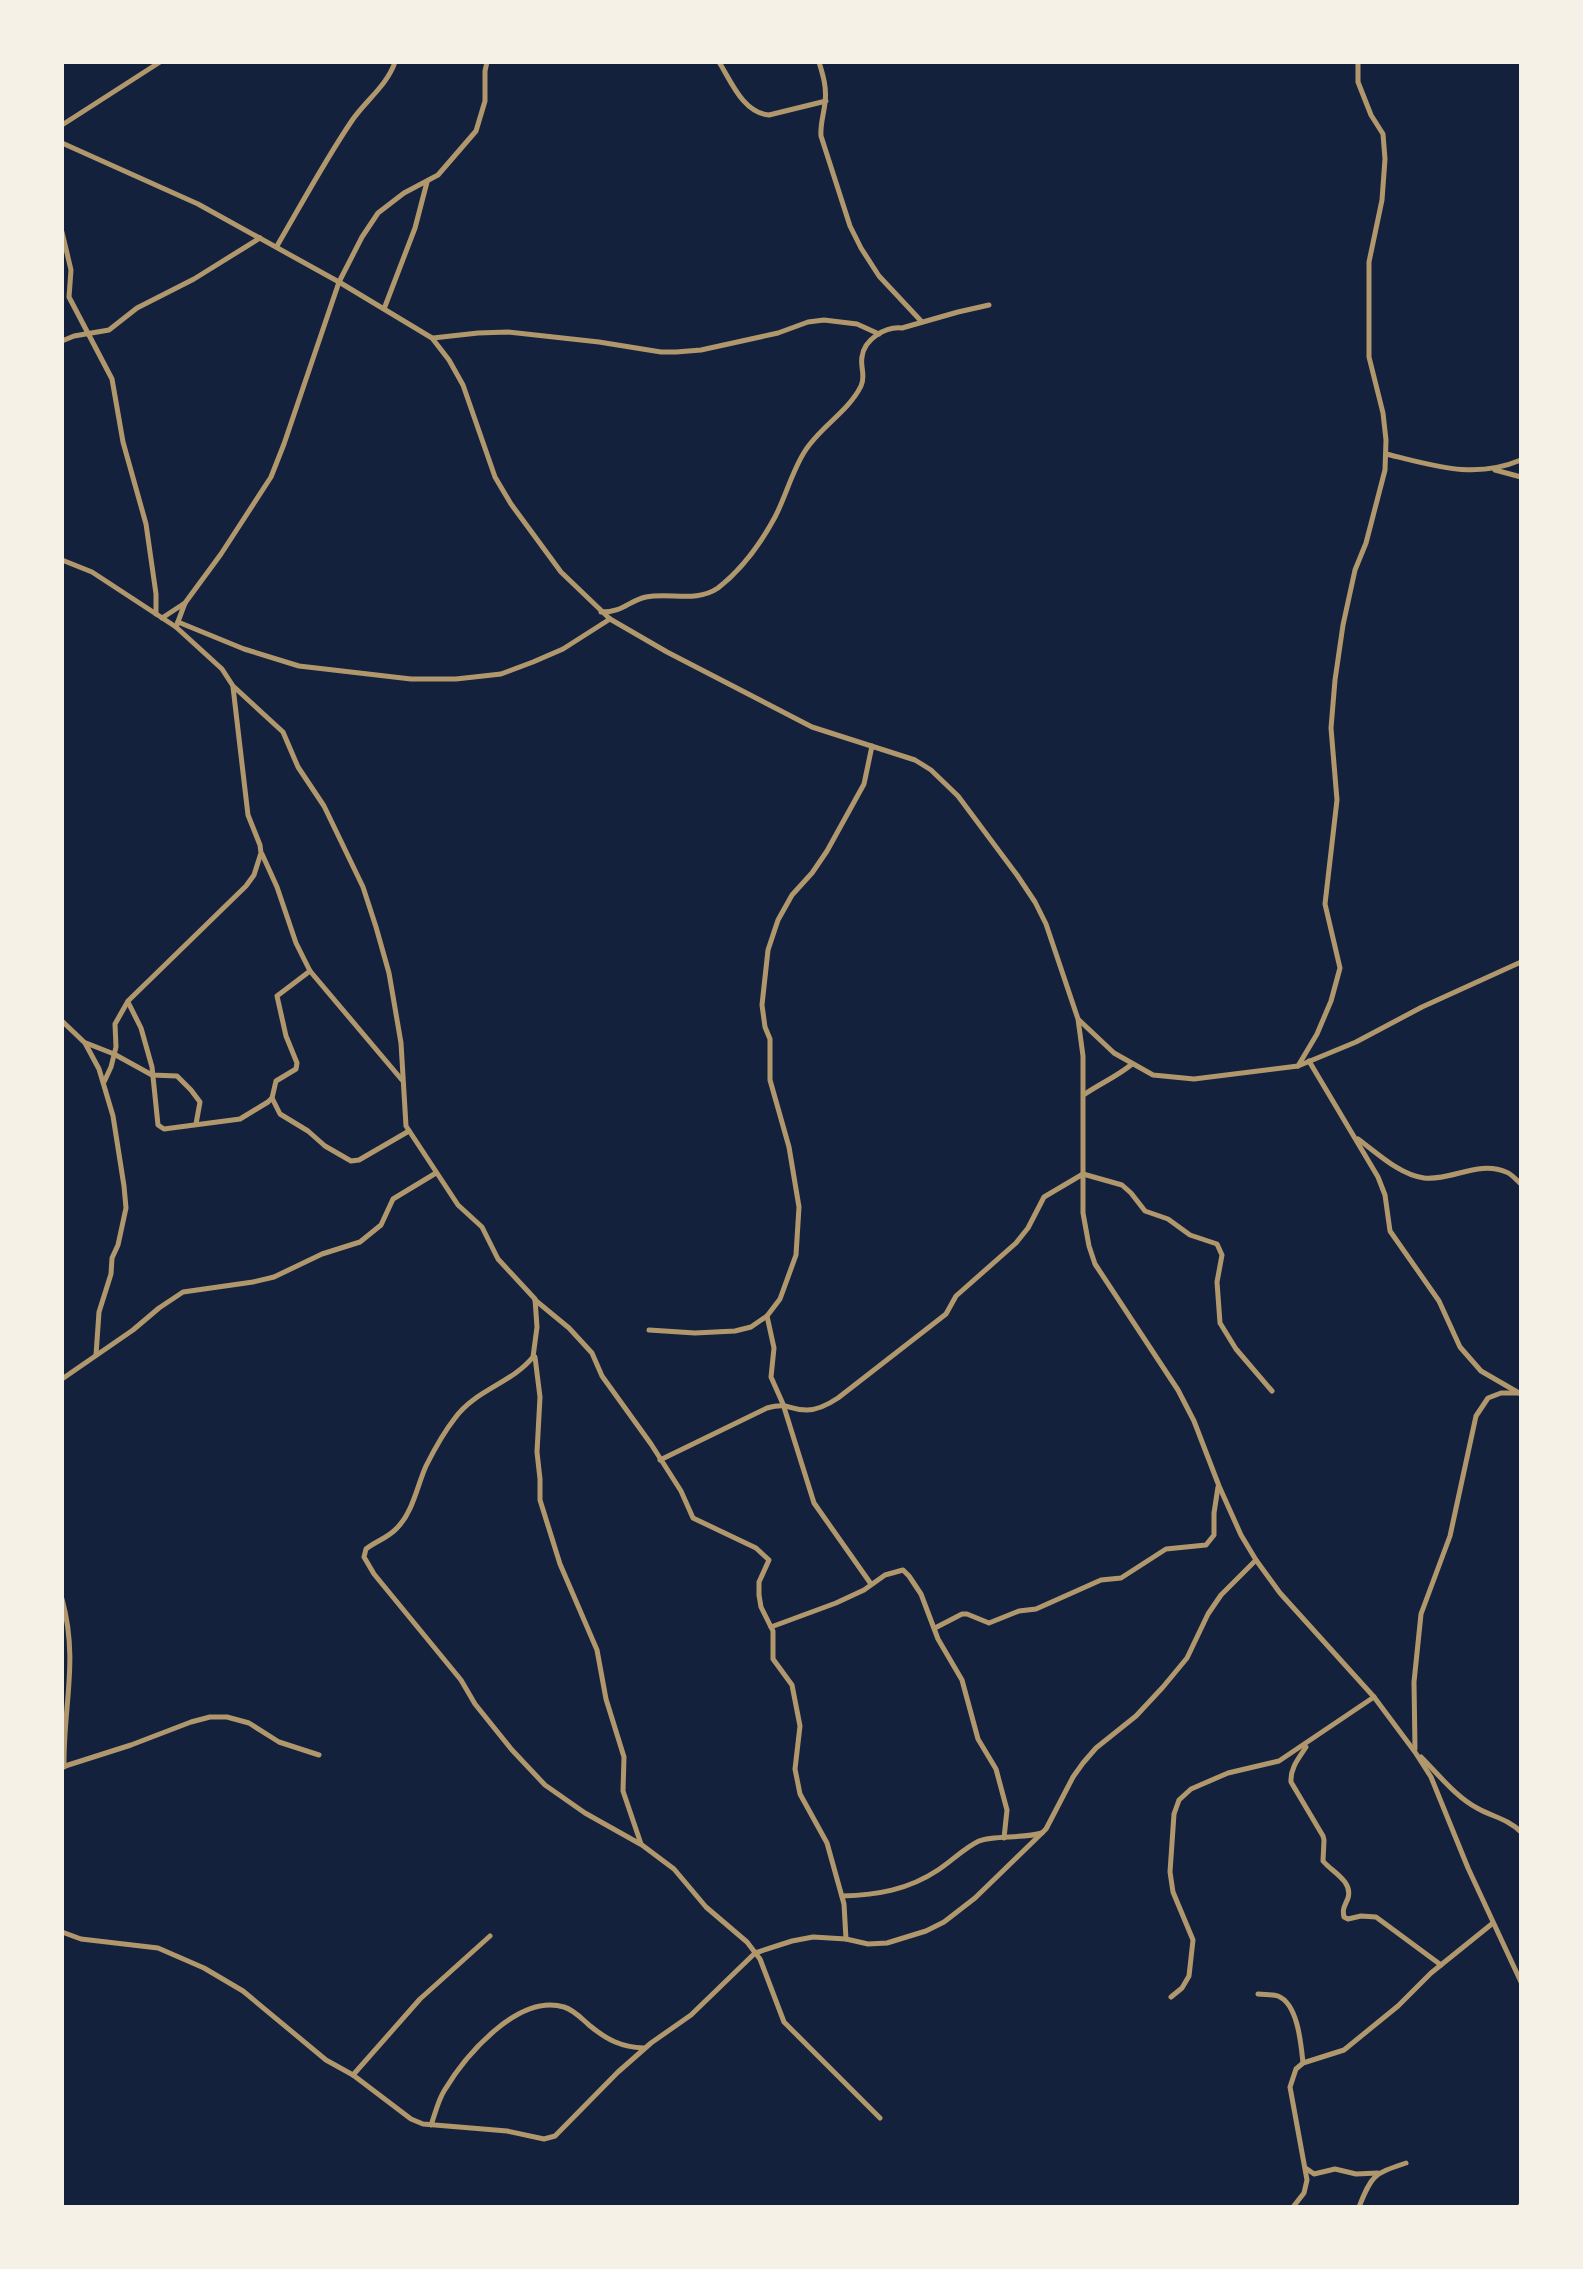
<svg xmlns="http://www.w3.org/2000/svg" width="1583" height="2269" font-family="Karla,sans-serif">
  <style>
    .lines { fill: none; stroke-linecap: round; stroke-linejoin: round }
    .minor { stroke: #b1986c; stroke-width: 5 }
  </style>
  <rect width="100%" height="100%" fill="#14213d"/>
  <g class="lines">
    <g class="minor">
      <path d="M719,62C731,81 743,113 769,115L826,101"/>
      <path d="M819,62C823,75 827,88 825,102C824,114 820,124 821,136L850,226L861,248L879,276L922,322"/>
      <polyline points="62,125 160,62"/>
      <polyline points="62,143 198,204 339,282 432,338 449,360 463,385 495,477 511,504 561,572 610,619 667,652 812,727 915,760 931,770 958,796 1017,875 1035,902 1046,924 1078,1019 1083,1056 1083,1213 1089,1246 1095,1264 1178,1390 1194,1421 1219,1486 1241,1535 1256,1560 1280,1593 1374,1697 1415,1752 1431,1777 1468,1868 1521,1982"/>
      <polyline points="62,232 71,270 69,297 112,379 123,442 146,524 156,594 156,614"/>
      <path d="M277,246C301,205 324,162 351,122C364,102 387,86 395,62"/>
      <polyline points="384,309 415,228 427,182"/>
      <polyline points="433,338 478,333 508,332 599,342 661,352 676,352 701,350 778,333 808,322 824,320 857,324 879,334"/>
      <polyline points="62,341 74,336 109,330 137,308 194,279 260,238"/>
      <path d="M1386,454C1433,465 1473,480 1521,460"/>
      <polyline points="1495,470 1521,477"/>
      <path d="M62,560L92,572L176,627L222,669L233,686L283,732L298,767L324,806L363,887L376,927L389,973L401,1043L406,1126L458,1205L482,1227L498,1259L535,1299L537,1327L533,1357C512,1383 475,1390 455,1418C444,1432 434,1450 426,1466C417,1486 413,1512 397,1528C388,1538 376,1541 366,1549L364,1557L374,1574L461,1680L475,1704L512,1750L545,1785L585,1813L642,1845L674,1869L706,1907L747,1942L760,1959L784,2022L880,2118"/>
      <path d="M601,612C624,612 628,601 646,597C670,592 696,603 718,588C741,570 761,543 775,517C786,496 792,471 805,451C820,427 848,412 861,386C866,376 860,367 862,357C864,339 886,326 902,328L958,312L989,305"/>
      <polyline points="162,618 185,603"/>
      <polyline points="178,622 244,649 299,666 411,679 456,679 501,674 533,662 563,649 610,619"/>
      <polyline points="176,627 185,603 221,554 271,477 284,444 339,282 362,237 378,213 404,193 438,175 476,131 485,101 485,71 487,62"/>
      <polyline points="262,854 277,887 296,943 310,971 402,1080"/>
      <polyline points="128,1002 141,1028 152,1067 158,1125 164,1129 240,1119 268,1102 272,1098 276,1081 296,1069 297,1063 286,1036 277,996 310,971"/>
      <polyline points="1079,1020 1114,1053 1153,1075 1194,1079 1298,1066 1356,1042 1422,1007 1521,962"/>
      <polyline points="62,1021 85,1043 99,1069 113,1116 124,1186 126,1208 118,1245 112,1258 111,1274 99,1312 96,1355"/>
      <polyline points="86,1043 114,1054 152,1075 177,1076 191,1090 200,1102 196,1124"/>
      <polyline points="1309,1061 1378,1177 1385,1195 1390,1231 1439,1301 1460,1347 1481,1371 1519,1393"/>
      <polyline points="1298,1066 1317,1034 1331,1001 1340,968 1325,904 1337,800 1331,728 1335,680 1343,625 1355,570 1366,543 1385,470 1386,440 1383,413 1369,357 1369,262 1382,200 1385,159 1383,134 1371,115 1358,82 1358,62"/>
      <polyline points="104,1082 111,1067 116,1047 115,1024 128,1001 246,886 254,875 261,853 260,845 248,815 233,687"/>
      <path d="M1085,1094C1101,1083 1118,1076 1132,1064"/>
      <polyline points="272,1098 280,1114 308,1131 325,1146 351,1161 359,1160 409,1131"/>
      <path d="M1358,1139C1377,1153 1400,1175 1424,1178C1451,1181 1479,1160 1506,1172C1512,1174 1516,1180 1521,1184"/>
      <polyline points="535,1300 569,1328 592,1353 602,1376 651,1444 681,1491 693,1518 756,1548 769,1560 759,1582 759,1595 761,1607 773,1631 773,1659 792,1685 800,1726 795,1769 800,1794 827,1843 844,1904 846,1939"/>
      <polyline points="767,1316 774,1348 771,1377 783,1404 814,1503 871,1584"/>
      <polyline points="649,1330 695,1333 735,1331 751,1327 767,1316 780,1299 796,1255 799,1207 789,1147 770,1080 770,1039 765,1027 762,1005 768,950 778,920 792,895 812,873 827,851 864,784 872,746"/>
      <polyline points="535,1357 540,1397 537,1452 540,1479 540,1500 560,1564 597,1650 606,1699 624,1757 623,1791 641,1844"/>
      <polyline points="62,1379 133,1330 159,1308 183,1292 253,1282 274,1277 322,1254 360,1242 381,1225 393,1199 436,1173"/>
      <path d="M660,1460L767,1408C790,1402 788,1410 807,1410C818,1410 829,1404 838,1398L946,1314L956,1296L1016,1243L1028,1228L1044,1197L1083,1174L1122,1185L1131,1193L1145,1211L1168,1219L1190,1235L1217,1244L1222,1255L1217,1282L1220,1323L1236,1349L1272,1391"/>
      <path d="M62,1599C79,1661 63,1706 64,1767"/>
      <polyline points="771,1627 836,1603 864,1590 885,1575 903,1570 909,1576 921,1594 938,1639 962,1680 978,1739 996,1769 1007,1810 1004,1838"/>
      <polyline points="935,1628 962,1614 967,1614 989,1623 1019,1611 1036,1609 1101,1580 1121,1578 1166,1549 1206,1545 1214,1535 1214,1513 1218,1487"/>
      <path d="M1306,1747C1299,1758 1290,1768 1291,1782L1323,1836L1324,1840L1323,1861C1332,1872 1353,1881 1348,1898C1345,1906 1342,1908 1344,1917L1348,1919L1361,1916L1376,1917L1441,1965"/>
      <polyline points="1415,1749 1414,1682 1421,1614 1450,1536 1476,1416 1488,1398 1501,1393 1519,1393"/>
      <path d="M1421,1757C1438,1774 1456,1797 1477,1808C1493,1817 1508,1819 1521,1832"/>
      <polyline points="62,1767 131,1745 191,1722 210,1717 227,1717 249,1723 279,1742 319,1755"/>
      <path d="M842,1896C877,1895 908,1890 938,1870C952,1861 964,1848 979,1841C994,1835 1022,1839 1042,1833"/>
      <polyline points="62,1932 81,1939 158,1948 204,1968 243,1991 326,2060 353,2075 411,2119 423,2124 507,2131 544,2139 555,2136 618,2072 651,2043 691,2015 755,1953 792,1941 813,1937 846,1939 868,1944 887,1943 926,1931 944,1922 975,1898 1046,1829 1073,1777 1083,1763 1096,1748 1136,1716 1163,1687 1187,1658 1208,1614 1221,1595 1256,1560"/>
      <path d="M1258,1994C1264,1995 1272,1994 1278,1996C1298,2004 1301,2044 1303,2063"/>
      <polyline points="1171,1997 1182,1988 1189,1976 1193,1940 1173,1892 1170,1872 1174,1814 1179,1800 1191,1789 1228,1773 1279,1761 1374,1697"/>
      <polyline points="353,2075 420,1999 490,1936"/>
      <path d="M431,2125C435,2114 438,2101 444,2091C465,2056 518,1993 564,2007C574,2010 581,2018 589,2025C607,2040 621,2047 644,2048"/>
      <polyline points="1307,2169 1314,2174 1335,2169 1356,2174 1378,2173"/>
      <polyline points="1293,2207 1304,2193 1307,2180 1290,2087 1296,2069 1303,2063 1344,2050 1398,2006 1431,1973 1493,1923"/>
      <path d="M1359,2207C1372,2174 1374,2174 1406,2163"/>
      <polyline points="1519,2207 1521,2205"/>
    </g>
  </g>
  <rect width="1583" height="2269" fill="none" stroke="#f6f1e7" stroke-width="128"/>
</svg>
